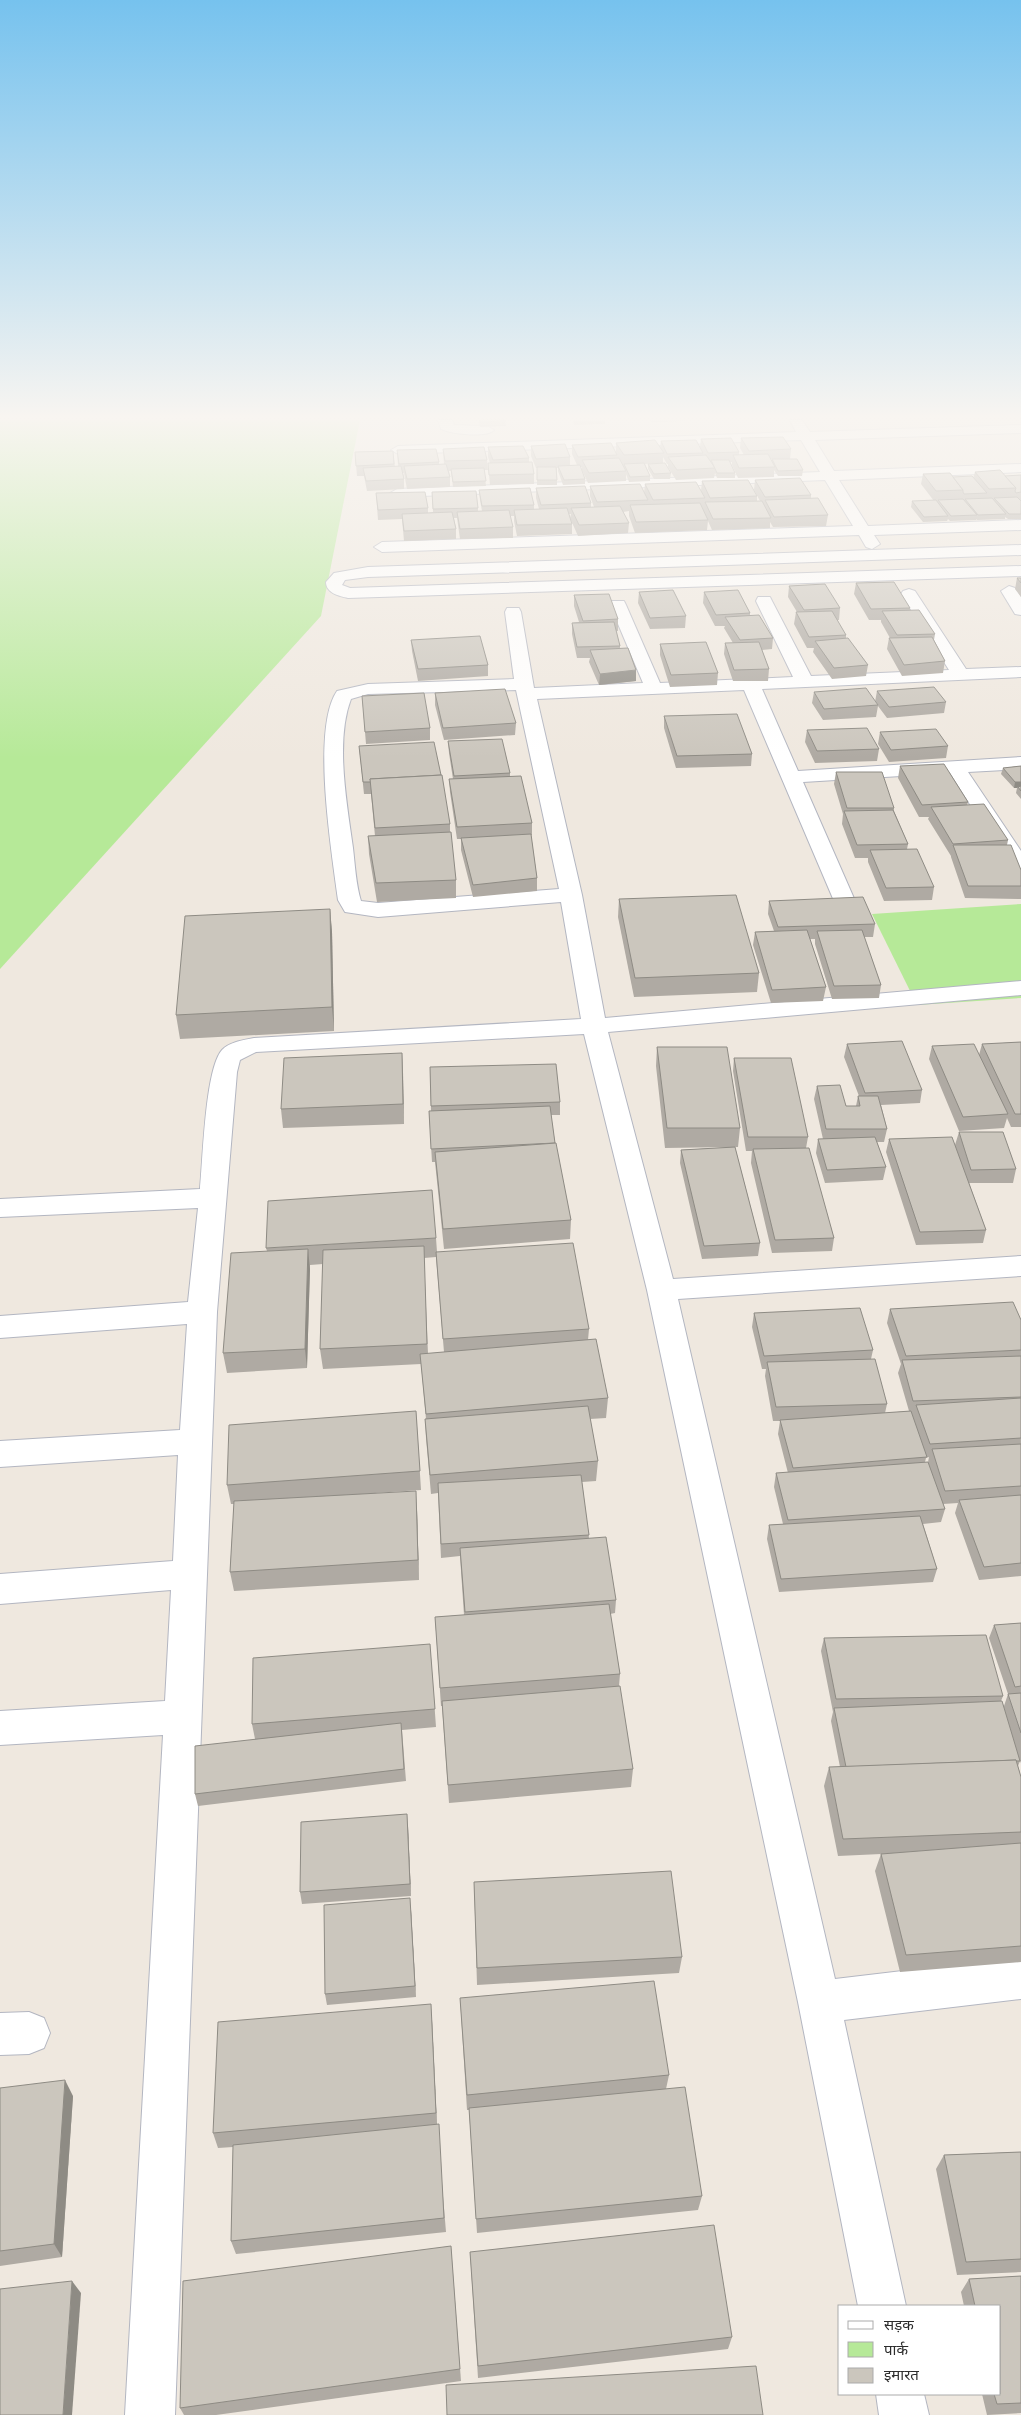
<svg xmlns="http://www.w3.org/2000/svg" width="1021" height="2415" font-family="'Open Sans','Noto Sans Devanagari',sans-serif">
  <style>
    .green { fill: #b6e998 }
    .lines { fill: none; stroke-linecap: round; stroke-linejoin: round }
    .minor-casing { stroke: #b3b6c1; stroke-width: 2 }
    .minor { fill: #fff; fill-rule: evenodd }
    .wall { fill: #afaaa3; fill-rule: evenodd }
    .shaded-wall { fill: #8e8b84 }
    .building { fill: #cbc6bd; stroke: #8e8b84 }
  </style>
  <rect width="100%" height="100%" fill="#efe8df"/>
  <g class="green">
    <polygon points="0,420 360,420 321,616 0,969"/>
    <polygon points="1021,904 1021,998 917,1005 872,914"/>
  </g>
  <g class="lines">
    <defs>
      <g id="minor">
        <path d="M438,420H452L454,425L487,426L494,430C487,438 450,434 441,429Z"/>
        <polygon points="790,420 802,420 810,432 1021,425 1021,433 815,440 834,471 1021,464 1021,472 839,480 868,526 1021,520 1021,530 874,535 880,544 872,549 866,547 859,535 382,552 374,547 382,542 853,526 825,480 397,497 390,493 397,489 820,472 801,440 398,454 391,450 398,446 796,432"/>
        <path d="M1021,545V555L368,577L345,580L342,585L350,588L1021,566V576L348,598C339,596 326,593 326,582L334,573L368,567Z"/>
        <polygon points="1009,586 1015,588 1021,597 1021,615 1015,614 1001,591"/>
        <path d="M909,589L915,591L966,669L1021,667V677L762,689L798,771L1021,757V769L968,772L1021,851V873L1013,872L950,773L803,782L856,903L853,908L845,910L837,908L744,690L537,699L582,895L605,1018L1021,981V995L608,1032L673,1279L1021,1256V1276L678,1299L835,1979L1021,1957V1999L844,2020L906,2306H858L798,2002L647,1290L584,1034L256,1052L240,1060L237,1072L217,1312L175,2415H125L163,1735L0,1745V1711L165,1701L171,1590L0,1604V1574L173,1561L178,1455L0,1467V1441L180,1430L187,1324L0,1338V1316L188,1302L198,1208L0,1217V1199L200,1189C203,1160 205,1069 222,1050C229,1042 244,1040 254,1038L581,1019L561,902L378,917L345,912L338,900C332,854 311,729 337,691L368,684L514,679L505,612L507,608H519L521,612L534,688L643,683L610,605L612,601H624L626,605L660,683L793,677L756,601L758,597H770L772,601L811,676L949,670L901,594L903,591ZM516,690L559,889L378,903L361,901C356,885 355,865 353,848C347,804 335,741 351,699L368,694Z"/>
        <polygon points="29,2012 44,2018 50,2033 44,2048 29,2054 0,2055 0,2013"/>
        <polygon points="876,2394 924,2394 929,2415 879,2415"/>
      </g>
    </defs>
    <use href="#minor" class="minor-casing"/>
    <use href="#minor" class="minor"/>
  </g>
  <g class="wall">
    <polygon points="479,420 505,420 506,426 480,427"/>
    <polygon points="573,420 605,420 605,424 574,425"/>
    <polygon points="651,420 685,420 685,421 652,422"/>
    <polygon points="741,438 791,449 790,459 771,459 772,462 772,459 803,470 802,476 778,476 774,470 774,477 738,478 732,465 732,462 730,462 735,473 735,478 717,478 715,473 714,478 676,480 668,467 668,464 667,464 663,457 663,463 645,464 650,476 650,481 629,482 626,474 626,481 588,483 582,470 582,467 580,467 585,479 585,484 563,485 558,471 558,468 557,468 557,485 537,485 537,468 536,468 531,456 531,446 570,457 570,465 577,465 572,454 572,445 616,452 616,443 660,448 661,441 700,447 701,439 739,452 739,455 744,455 740,448"/>
    <polygon points="488,447 529,458 529,462 534,474 534,484 490,485 488,463 490,463 488,457"/>
    <polygon points="443,449 487,460 488,470 484,470 486,486 453,487 451,471 449,471 450,477 450,487 407,489 404,473 403,473 404,479 404,489 367,491 364,476 357,476 355,452 393,451 395,467 398,466 397,450 439,462 439,465 444,465"/>
    <polygon points="648,464 671,473 670,479 654,479 648,469"/>
    <polygon points="975,472 1005,476 1021,475 1021,519 1008,519 1005,517 1005,519 977,520 976,519 976,520 950,521 948,519 947,521 923,522 911,507 912,501 934,501 921,484 923,474 953,477 973,478"/>
    <polygon points="755,480 811,495 811,498 828,515 826,526 773,527 770,522 770,528 712,530 708,521 707,530 635,533 629,516 629,511 623,512 629,523 628,533 578,536 570,518 571,514 569,514 572,524 572,534 517,536 514,521 514,516 510,516 513,527 513,538 460,539 457,518 454,518 456,529 456,539 404,541 402,519 378,520 376,493 428,508 428,513 433,512 432,492 478,508 478,511 482,511 480,500 479,490 534,505 534,510 539,509 536,498 536,488 591,503 591,507 594,507 590,496 590,486 644,493 645,484 701,491 702,481 757,496 757,501 760,501 754,490"/>
    <polygon points="1017,578 1021,578 1021,597 1015,589"/>
    <polygon points="856,583 910,608 910,610 935,634 934,640 945,661 943,673 902,676 887,649 889,638 890,638 881,622 881,620 869,620 854,594"/>
    <polygon points="789,586 840,608 839,620 837,620 846,635 846,638 868,665 866,676 832,679 813,652 814,648 807,648 794,624 796,612 797,612 788,597"/>
    <polygon points="639,592 686,616 685,628 650,629 638,603"/>
    <polygon points="704,592 750,613 750,615 773,638 772,649 762,650 769,669 768,681 733,681 724,654 725,643 733,643 724,628 725,626 715,626 703,603"/>
    <polygon points="574,595 618,619 618,631 616,631 620,646 620,649 636,681 599,685 589,662 590,658 577,658 572,634 572,623 579,622 574,606"/>
    <polygon points="411,640 488,665 488,676 418,681 412,651"/>
    <polygon points="660,644 718,673 717,685 670,687 660,655"/>
    <polygon points="877,691 946,702 944,713 887,718 878,706 876,717 823,720 812,703 814,692 875,702"/>
    <polygon points="435,693 516,723 515,735 444,740 435,705"/>
    <polygon points="362,696 430,728 430,740 366,744"/>
    <polygon points="664,716 752,754 751,766 676,768 664,728"/>
    <polygon points="807,730 879,749 877,761 815,763 805,742"/>
    <polygon points="880,732 948,746 946,758 889,762 878,744"/>
    <polygon points="448,741 510,773 510,777 532,823 532,835 531,835 537,878 537,891 473,897 461,850 461,839 457,839 450,792 449,779 453,779 449,753"/>
    <polygon points="359,746 450,824 450,832 456,880 456,898 377,902 369,854 368,836 375,836 371,794 364,794"/>
    <polygon points="900,766 968,802 967,805 1008,840 1007,845 1021,870 1021,899 965,898 951,857 951,856 928,819 929,817 919,817 898,778"/>
    <polygon points="1021,766 1021,799 1016,793 1017,788 1014,788 1001,774 1003,768"/>
    <polygon points="836,772 894,808 894,811 908,844 907,849 934,887 932,900 884,901 868,862 868,858 855,858 842,824 843,814 834,784"/>
    <polygon points="619,899 759,973 757,992 634,997 618,917"/>
    <polygon points="769,901 875,924 873,937 864,937 881,985 879,998 832,999 815,944 815,939 810,939 826,987 823,1001 771,1003 753,945 755,932 774,931 768,914"/>
    <polygon points="330,909 332,932 334,1031 180,1039 176,1015"/>
    <polygon points="1021,1042 1021,1127 1011,1127 1007,1118 1004,1128 959,1131 929,1059 932,1046 979,1055 982,1044"/>
    <polygon points="847,1044 922,1090 920,1103 881,1105 887,1129 884,1142 877,1142 886,1167 883,1180 825,1183 816,1153 818,1139 823,1139 814,1099 817,1086 846,1106 856,1106 858,1096 859,1096 844,1057"/>
    <polygon points="657,1047 740,1128 738,1147 735,1147 760,1243 758,1256 702,1259 680,1163 681,1150 731,1147 665,1148 656,1066"/>
    <polygon points="402,1053 404,1124 283,1128 281,1109"/>
    <polygon points="734,1058 808,1137 806,1148 834,1238 832,1251 772,1253 751,1163 752,1151 746,1151 733,1071"/>
    <polygon points="430,1067 560,1102 560,1115 551,1115 555,1143 571,1220 570,1239 444,1249 435,1162 432,1162 429,1111 431,1111"/>
    <polygon points="959,1132 1016,1169 1013,1183 969,1183 986,1230 983,1243 916,1245 886,1152 889,1139 955,1145"/>
    <path d="M436,1238L437,1252L589,1329L588,1340L608,1398L606,1418L590,1419L598,1461L596,1481L582,1482L589,1538L616,1600L615,1613L610,1614L620,1674L619,1686L633,1769L631,1787L449,1803L442,1706H441L435,1617L464,1615L460,1556L441,1558L438,1493L431,1494L426,1438L425,1419H426L421,1364L323,1369L320,1349L323,1264L310,1265L307,1368L227,1373L223,1353L267,1251L266,1248ZM436,1257L444,1352L428,1354L424,1258Z"/>
    <path d="M890,1309L1021,1320V1576L979,1580L955,1513L958,1503L943,1504L945,1509L941,1522L923,1524L937,1569L933,1582L779,1592L767,1539L769,1525L783,1524L774,1487L776,1473H788L778,1434L780,1421H773L765,1376L766,1369H762L752,1327L754,1313L873,1350L871,1359L887,1404L885,1413L909,1411L898,1373L901,1364L887,1323ZM929,1457L928,1462H925L926,1458Z"/>
    <polygon points="416,1411 421,1490 375,1493 417,1510 419,1580 234,1591 230,1572 234,1504 231,1504 227,1485"/>
    <polygon points="1021,1623 1021,1763 1020,1761 1018,1766 1021,1777 1021,1962 900,1972 875,1871 881,1854 838,1856 824,1786 829,1767 840,1767 831,1721 833,1712 821,1651 824,1638 1003,1696 1001,1701 1004,1706 1008,1694 989,1638 994,1625"/>
    <polygon points="430,1644 436,1727 402,1730 406,1781 198,1806 195,1794 255,1739 252,1724"/>
    <polygon points="408,1827 411,1896 302,1904 300,1892"/>
    <polygon points="474,1882 682,1957 679,1973 477,1985"/>
    <polygon points="411,1910 416,1997 327,2005 325,1994"/>
    <polygon points="460,1998 669,2075 666,2089 702,2196 698,2210 477,2233 469,2110 467,2110"/>
    <polygon points="432,2020 437,2124 446,2232 236,2254 231,2241 233,2147 218,2148 213,2133"/>
    <polygon points="0,2088 73,2096 62,2257 0,2266"/>
    <polygon points="1021,2152 1021,2272 957,2275 936,2169 944,2155"/>
    <polygon points="451,2246 461,2381 216,2415 184,2415 180,2408"/>
    <polygon points="470,2252 732,2337 728,2349 478,2378"/>
    <polygon points="1021,2276 1021,2413 987,2415 982,2394 1000,2394 1000,2306 964,2306 961,2292 969,2279"/>
  </g>
  <g class="shaded-wall">
    <polygon points="636,670 636,681 599,685 600,674"/>
    <polygon points="1015,782 1021,782 1021,788 1018,787 1017,788 1014,788"/>
    <polygon points="330,909 332,932 334,1031 332,1007"/>
    <polygon points="402,1053 403,1072 404,1124 403,1104"/>
    <polygon points="308,1249 310,1269 307,1368 305,1349"/>
    <polygon points="416,1491 417,1510 419,1580 418,1560"/>
    <polygon points="407,1814 408,1827 411,1896 410,1884"/>
    <polygon points="410,1898 411,1910 416,1997 415,1986"/>
    <polygon points="431,2004 432,2020 437,2128 436,2113"/>
    <polygon points="65,2080 73,2096 62,2257 54,2244"/>
    <polygon points="72,2281 81,2293 72,2415 63,2415"/>
  </g>
  <g class="building">
    <polygon points="480,420 505,420 506,421 480,422"/>
    <polygon points="783,437 791,449 749,451 741,438"/>
    <polygon points="731,438 739,452 708,453 701,439"/>
    <polygon points="655,440 664,453 624,455 616,443"/>
    <polygon points="696,440 703,453 667,454 661,441"/>
    <polygon points="611,443 617,455 578,457 572,445"/>
    <polygon points="565,444 570,457 536,459 531,446"/>
    <polygon points="523,446 529,458 493,460 488,447"/>
    <polygon points="484,447 487,460 445,461 443,449"/>
    <polygon points="436,449 439,462 399,464 397,450"/>
    <polygon points="393,451 394,464 356,466 355,452"/>
    <polygon points="768,454 775,467 739,468 733,455"/>
    <polygon points="706,455 715,468 677,470 668,457"/>
    <polygon points="619,458 626,471 589,473 582,460"/>
    <polygon points="772,459 797,459 803,470 778,471"/>
    <polygon points="711,460 729,460 735,473 717,473"/>
    <polygon points="532,462 534,474 489,475 488,463"/>
    <polygon points="644,463 650,476 630,477 624,464"/>
    <polygon points="665,463 671,473 654,474 648,464"/>
    <polygon points="446,464 450,477 407,479 404,466"/>
    <polygon points="580,465 585,479 564,480 558,466"/>
    <polygon points="401,466 404,479 366,481 363,468"/>
    <polygon points="537,467 556,467 557,480 537,480"/>
    <polygon points="484,468 486,481 453,482 451,469"/>
    <polygon points="1000,470 1016,488 989,489 975,472"/>
    <polygon points="950,473 963,490 936,491 923,474"/>
    <polygon points="1021,475 1021,492 1016,493 1015,491 1016,488 1005,476"/>
    <polygon points="972,476 987,493 964,494 963,492 963,490 953,477"/>
    <polygon points="800,478 811,495 765,497 755,480"/>
    <polygon points="748,480 757,496 710,498 702,481"/>
    <polygon points="696,482 705,498 653,500 645,484"/>
    <polygon points="640,484 648,500 597,502 590,486"/>
    <polygon points="585,486 591,503 541,505 536,488"/>
    <polygon points="530,488 534,505 482,506 479,490"/>
    <polygon points="476,491 478,508 433,509 432,492"/>
    <polygon points="425,492 428,508 378,510 376,493"/>
    <polygon points="1017,497 1021,501 1021,514 1009,514 994,498"/>
    <polygon points="818,498 828,515 774,517 765,500"/>
    <polygon points="992,498 1006,514 978,515 965,499"/>
    <polygon points="963,499 977,515 951,516 938,500"/>
    <polygon points="936,500 948,516 924,517 912,501"/>
    <polygon points="762,501 771,518 713,519 705,502"/>
    <polygon points="700,503 708,520 636,522 630,505"/>
    <polygon points="620,506 629,523 579,525 571,508"/>
    <polygon points="567,508 572,524 517,525 514,510"/>
    <polygon points="509,510 513,527 460,529 457,512"/>
    <polygon points="452,512 456,529 404,531 402,514"/>
    <polygon points="1017,578 1021,578 1021,583"/>
    <polygon points="894,582 910,608 871,609 856,583"/>
    <polygon points="825,584 840,608 804,610 789,586"/>
    <polygon points="673,590 686,616 650,618 639,592"/>
    <polygon points="738,590 750,613 716,615 704,592"/>
    <polygon points="609,594 618,619 583,621 574,595"/>
    <polygon points="919,610 935,634 897,635 882,611"/>
    <polygon points="832,611 846,635 809,637 796,612"/>
    <polygon points="759,615 773,638 740,640 725,617"/>
    <polygon points="614,622 620,646 577,647 572,623"/>
    <polygon points="480,636 488,665 418,669 411,640"/>
    <polygon points="932,637 945,661 904,665 889,638"/>
    <polygon points="848,638 868,665 834,668 815,641"/>
    <polygon points="706,642 718,673 671,675 660,644"/>
    <polygon points="759,642 769,669 734,670 725,643"/>
    <polygon points="628,648 636,670 600,674 590,650"/>
    <polygon points="934,687 946,702 889,707 877,691"/>
    <polygon points="866,688 878,705 824,709 814,692"/>
    <polygon points="505,689 516,723 443,728 435,693"/>
    <polygon points="424,693 430,728 365,732 362,696"/>
    <polygon points="737,714 752,754 677,756 664,716"/>
    <polygon points="867,728 879,749 817,751 807,730"/>
    <polygon points="936,729 948,746 891,750 880,732"/>
    <polygon points="502,739 510,773 454,776 448,741"/>
    <polygon points="434,742 441,775 370,779 371,782 363,782 359,746"/>
    <polygon points="944,764 968,802 922,805 900,766"/>
    <polygon points="1021,766 1021,782 1015,782 1003,768"/>
    <polygon points="836,772 882,772 894,808 847,808"/>
    <polygon points="442,775 450,824 375,828 370,779"/>
    <polygon points="521,776 532,823 457,827 449,779"/>
    <polygon points="1021,786 1021,791 1018,787"/>
    <polygon points="984,804 1008,840 953,844 931,807"/>
    <polygon points="893,810 908,844 857,845 844,811"/>
    <polygon points="451,832 456,880 376,883 368,836"/>
    <polygon points="531,834 537,878 473,885 461,838"/>
    <polygon points="953,845 1011,845 1021,870 1021,886 968,886"/>
    <polygon points="917,849 934,887 886,888 870,850"/>
    <polygon points="736,895 759,973 635,978 619,899"/>
    <polygon points="863,897 875,924 778,927 769,901"/>
    <polygon points="330,909 332,1007 176,1015 185,916"/>
    <polygon points="807,930 826,987 772,990 755,932"/>
    <polygon points="862,930 881,985 834,986 817,931"/>
    <polygon points="902,1041 922,1090 865,1093 847,1044"/>
    <polygon points="1021,1042 1021,1114 1015,1114 982,1044"/>
    <polygon points="974,1044 1008,1114 963,1117 932,1046"/>
    <polygon points="657,1047 727,1047 740,1128 667,1128"/>
    <polygon points="402,1053 403,1104 281,1109 284,1058"/>
    <polygon points="734,1058 791,1058 808,1137 748,1137"/>
    <polygon points="556,1064 560,1102 431,1106 430,1067"/>
    <polygon points="840,1085 846,1106 860,1106 858,1096 878,1096 887,1129 826,1129 817,1086"/>
    <polygon points="550,1106 555,1143 431,1149 429,1111"/>
    <polygon points="959,1132 1003,1132 1016,1169 971,1170"/>
    <polygon points="875,1137 886,1167 827,1170 818,1139"/>
    <polygon points="952,1137 986,1230 920,1232 889,1139"/>
    <polygon points="556,1143 571,1220 443,1229 435,1152"/>
    <polygon points="735,1147 760,1243 704,1246 681,1150"/>
    <polygon points="809,1148 834,1238 775,1240 753,1149"/>
    <polygon points="432,1190 436,1238 266,1248 268,1201"/>
    <polygon points="573,1243 589,1329 443,1339 436,1252"/>
    <polygon points="424,1246 427,1344 320,1349 323,1250"/>
    <polygon points="308,1249 305,1349 223,1353 231,1253"/>
    <polygon points="1013,1302 1021,1320 1021,1350 906,1356 890,1309"/>
    <polygon points="860,1308 873,1350 764,1356 754,1313"/>
    <polygon points="596,1339 608,1398 426,1414 420,1354"/>
    <polygon points="1021,1356 1021,1397 913,1401 902,1360"/>
    <polygon points="875,1359 887,1404 776,1407 767,1362"/>
    <polygon points="1021,1398 1021,1438 930,1444 916,1405"/>
    <polygon points="588,1406 598,1461 430,1475 425,1419"/>
    <polygon points="416,1411 420,1471 227,1485 229,1425"/>
    <polygon points="911,1411 927,1457 793,1468 780,1420"/>
    <polygon points="1021,1444 1021,1486 945,1491 932,1449"/>
    <polygon points="928,1462 945,1509 788,1520 776,1473"/>
    <polygon points="581,1475 589,1535 441,1544 438,1483"/>
    <polygon points="416,1491 418,1560 230,1572 234,1501"/>
    <polygon points="1021,1495 1021,1563 984,1567 959,1500"/>
    <polygon points="920,1516 937,1569 781,1579 769,1525"/>
    <polygon points="606,1537 616,1600 465,1612 460,1548"/>
    <polygon points="609,1604 620,1674 440,1688 435,1617"/>
    <polygon points="1021,1623 1021,1686 1015,1687 994,1625"/>
    <polygon points="986,1635 1003,1696 836,1699 824,1638"/>
    <polygon points="430,1644 435,1709 252,1724 253,1658"/>
    <polygon points="620,1686 633,1769 448,1785 442,1701"/>
    <polygon points="1021,1693 1021,1733 1008,1694"/>
    <polygon points="1002,1701 1020,1761 1016,1761 1016,1760 846,1767 834,1708"/>
    <polygon points="401,1723 404,1769 195,1794 195,1746"/>
    <polygon points="1016,1760 1021,1777 1021,1832 843,1839 829,1767"/>
    <polygon points="407,1814 410,1884 300,1892 301,1822"/>
    <polygon points="1021,1843 1021,1946 906,1955 881,1854"/>
    <polygon points="671,1871 682,1957 477,1968 474,1882"/>
    <polygon points="410,1898 415,1986 325,1994 324,1905"/>
    <polygon points="654,1981 669,2075 467,2095 460,1998"/>
    <polygon points="431,2004 436,2113 213,2133 218,2022"/>
    <polygon points="65,2080 54,2244 0,2251 0,2088"/>
    <polygon points="685,2087 702,2196 476,2219 469,2108"/>
    <polygon points="439,2124 444,2218 231,2241 233,2145"/>
    <polygon points="1021,2152 1021,2259 966,2262 944,2155"/>
    <polygon points="714,2225 732,2337 478,2366 470,2252"/>
    <polygon points="451,2246 460,2369 180,2408 183,2281"/>
    <polygon points="1021,2276 1021,2403 997,2404 994,2394 1000,2394 1000,2306 975,2306 969,2279"/>
    <polygon points="72,2281 63,2415 0,2415 0,2289"/>
    <polygon points="756,2366 763,2415 447,2415 446,2385"/>
  </g>
  <linearGradient id="sky" x2="0" y2="1"><stop stop-color="#76c2ee"/><stop offset="0.55" stop-color="#f8f5f1"/><stop offset="1" stop-color="#f8f5f1" stop-opacity="0"/></linearGradient>
  <rect width="1021" height="758" fill="url(#sky)"/>
  <rect x="838" y="2305" width="162" height="90" fill="#ffffff" stroke="#ababab"/>
  <rect x="848" y="2321" width="25" height="8" fill="#ffffff" stroke="#ababab"/>
  <text x="884" y="2330" font-size="15" fill="#2d2d2d">सड़क</text>
  <rect x="848" y="2342" width="25" height="15" fill="#b6e998" stroke="#ababab"/>
  <text x="884" y="2355" font-size="15" fill="#2d2d2d">पार्क</text>
  <rect x="848" y="2368" width="25" height="15" fill="#cbc6bd" stroke="#ababab"/>
  <text x="884" y="2380" font-size="15" fill="#2d2d2d">इमारत</text>
</svg>
